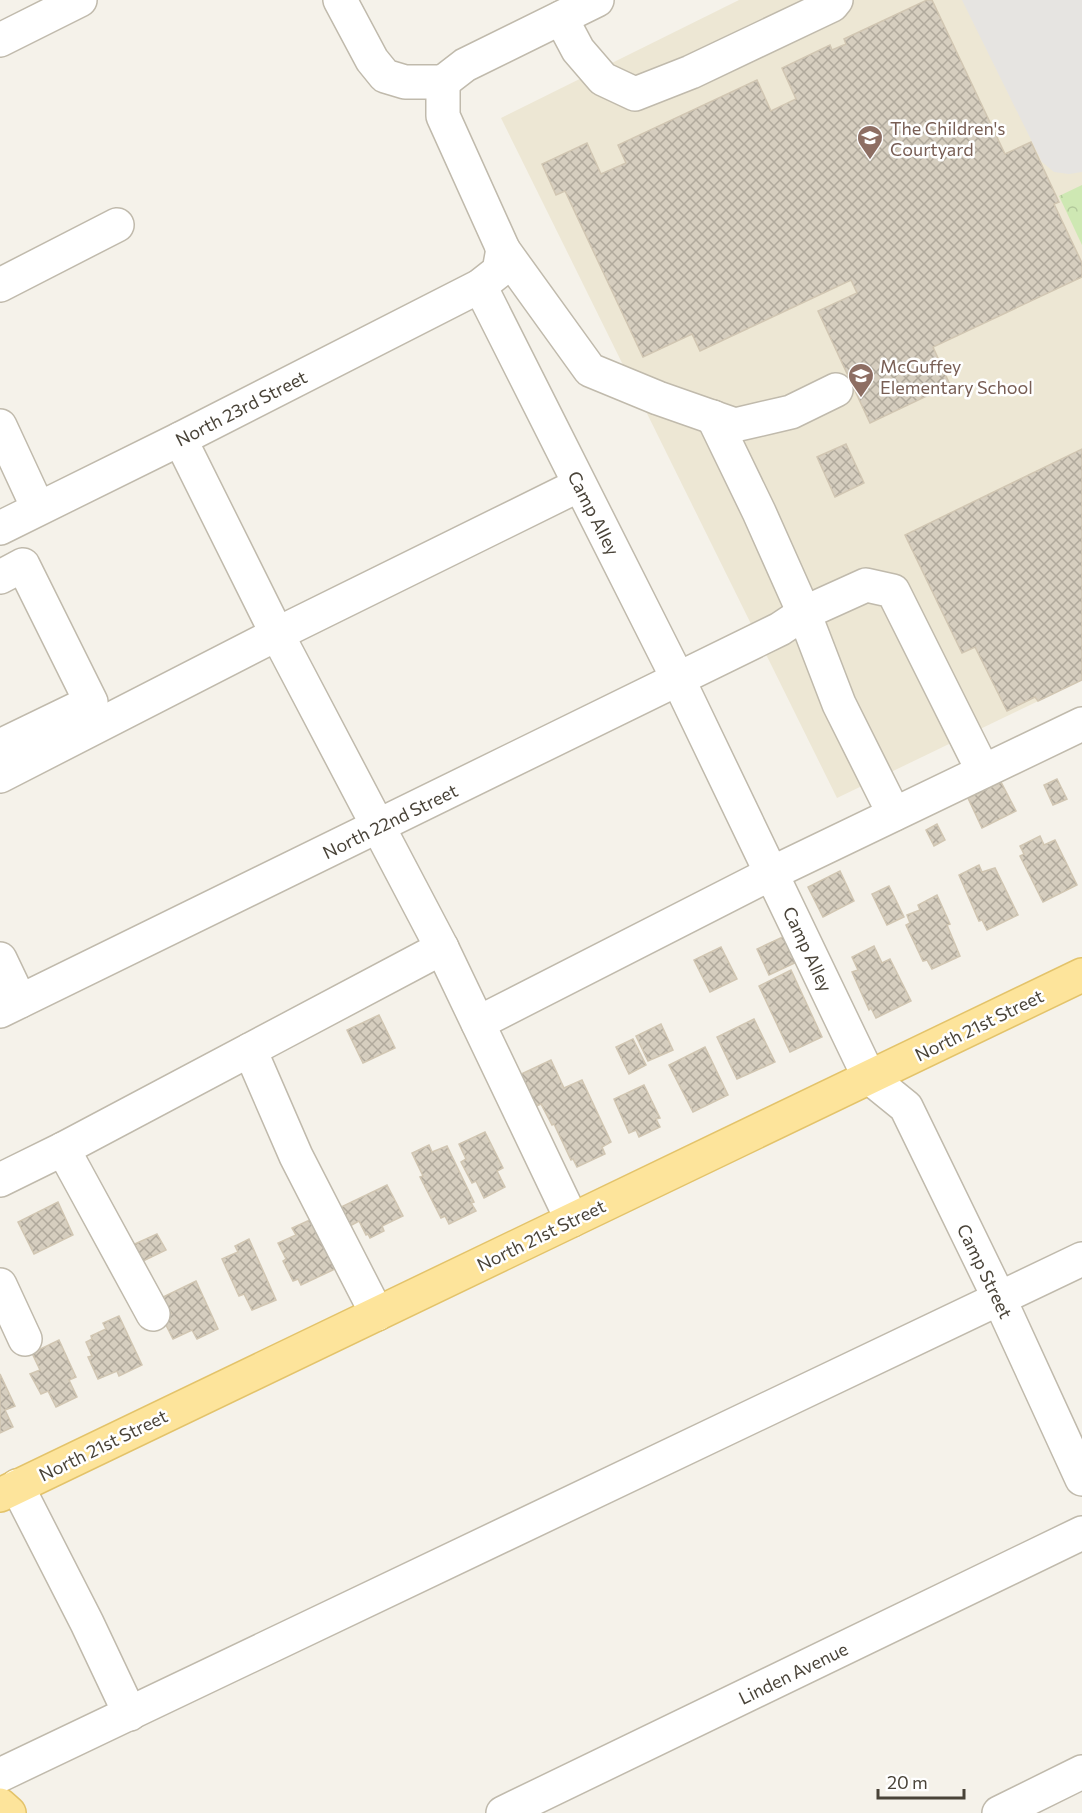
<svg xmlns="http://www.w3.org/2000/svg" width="1082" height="1813" font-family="Commissioner,sans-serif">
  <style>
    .education { fill: #ede7d4 }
    .park { fill: url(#park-crowns) }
    .parking { fill: #e6e4e1 }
    .building { fill: url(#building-cross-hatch); stroke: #d1c6b2; stroke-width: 1.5 }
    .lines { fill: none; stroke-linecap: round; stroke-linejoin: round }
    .minor-casing { stroke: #c0baac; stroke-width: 36 }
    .major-casing { stroke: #e3c36a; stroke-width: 36 }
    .minor { stroke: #fff; stroke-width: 33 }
    .major { stroke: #fde49b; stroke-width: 33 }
    .labels { text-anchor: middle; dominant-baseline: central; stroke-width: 5; stroke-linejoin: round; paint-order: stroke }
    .education-label { font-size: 18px; fill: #785e54; stroke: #fff; text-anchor: start }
    .street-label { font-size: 18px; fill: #494338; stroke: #fff }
  </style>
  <defs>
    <pattern id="park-crowns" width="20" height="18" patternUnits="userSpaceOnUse" patternTransform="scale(1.5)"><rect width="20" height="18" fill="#cee8b3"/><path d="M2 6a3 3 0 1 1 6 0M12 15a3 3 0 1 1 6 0" fill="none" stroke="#b2c89b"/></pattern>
    <pattern id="building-cross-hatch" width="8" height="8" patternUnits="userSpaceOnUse" patternTransform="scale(1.5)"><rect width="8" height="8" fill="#d6cebf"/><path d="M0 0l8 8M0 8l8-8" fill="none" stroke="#b0a99c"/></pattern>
  </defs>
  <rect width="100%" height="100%" fill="#f5f2ea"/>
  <polygon class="education" points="739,0 1082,0 1082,680 837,798 501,118"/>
  <polygon class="park" points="1082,185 1082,245 1059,196"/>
  <polygon class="parking" points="962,0 1082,0 1082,172 1069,174 1054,172 1042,162"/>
  <g class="building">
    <polygon points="927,0 932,0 1005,154 1031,142 1059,202 1054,204 1082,263 1082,277 933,347 950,385 870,423 818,311 857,293 851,280 700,351 692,334 643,357 565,191 556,195 542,164 587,143 601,174 626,163 618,145 757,80 771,111 796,99 782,68 830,45 832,50 846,44 844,39"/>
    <polygon points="846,444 864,483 835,497 817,457"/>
    <polygon points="1082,449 1082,680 1038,701 1035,697 1007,711 975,647 962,653 905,535"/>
    <polygon points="1057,779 1067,799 1053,805 1044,785"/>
    <polygon points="1001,782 1016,811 982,828 968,798"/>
    <polygon points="937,824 945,840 934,846 926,830"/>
    <polygon points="1040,836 1044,845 1055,840 1077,885 1043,902 1020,856 1024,854 1020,846"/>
    <polygon points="979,865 982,872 995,868 1018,915 987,930 982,920 979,921 959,875"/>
    <polygon points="840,871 854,901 823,917 808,887"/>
    <polygon points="889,886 904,917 887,925 872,894"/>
    <polygon points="937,895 950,924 947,925 960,956 932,969 927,960 923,961 906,925 910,923 907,915 920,910 918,905"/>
    <polygon points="785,936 797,962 769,975 757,949"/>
    <polygon points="874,946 882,963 890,959 911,1001 876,1018 871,1008 869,1010 852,972 858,970 852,957"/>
    <polygon points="721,947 737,979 710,992 694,960"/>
    <polygon points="791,970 822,1037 790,1052 759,986"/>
    <polygon points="379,1015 395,1048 363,1063 347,1030"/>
    <polygon points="754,1019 775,1062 737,1079 717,1037"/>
    <polygon points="661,1024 673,1050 648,1061 636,1036"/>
    <polygon points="633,1039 646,1065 629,1074 616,1047"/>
    <polygon points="705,1047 728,1095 693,1112 669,1065"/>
    <polygon points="551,1060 564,1088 582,1080 611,1142 602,1147 605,1154 577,1167 573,1159 571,1160 554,1124 552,1125 541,1104 534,1107 519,1075"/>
    <polygon points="644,1085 660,1118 656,1119 660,1127 639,1137 636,1130 629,1133 614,1099"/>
    <polygon points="485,1132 503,1168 497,1171 505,1187 484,1198 476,1181 472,1183 461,1162 466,1159 459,1144"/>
    <polygon points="429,1145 432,1152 447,1146 474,1202 471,1203 476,1211 449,1224 445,1216 441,1218 420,1177 423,1176 412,1153"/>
    <polygon points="387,1185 403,1216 382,1226 384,1231 370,1238 368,1234 366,1235 359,1221 350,1226 341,1207"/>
    <polygon points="58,1202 73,1235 34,1254 18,1222"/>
    <polygon points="312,1219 335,1269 301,1285 298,1279 293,1281 283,1261 286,1259 278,1243 296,1235 292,1228"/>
    <polygon points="157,1234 166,1250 139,1263 130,1246"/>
    <polygon points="249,1239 276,1300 252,1310 244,1294 239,1296 222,1259 238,1252 235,1246"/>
    <polygon points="196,1281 218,1329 197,1339 192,1330 173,1339 162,1317 171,1313 163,1297"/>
    <polygon points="119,1316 142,1365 119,1376 117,1371 98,1379 88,1357 92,1356 86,1342 92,1339 91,1336 106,1329 103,1323"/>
    <polygon points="59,1340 76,1377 69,1380 77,1397 56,1407 48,1391 41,1394 30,1374 40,1370 32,1353"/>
    <polygon points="0,1374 15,1406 5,1410 13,1427 0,1433"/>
  </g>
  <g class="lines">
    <defs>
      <g id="minor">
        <polyline points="340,0 372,60 385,76 405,82 443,82"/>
        <polyline points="561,18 578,50 603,79 635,94 691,72 832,5 836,0"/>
        <polyline points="0,40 80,0"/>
        <polyline points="443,82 465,65 597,0"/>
        <polyline points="502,248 590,370 658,398 735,425 791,412 836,390"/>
        <polyline points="0,285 117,225"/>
        <polyline points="480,286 678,679 869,1077 906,1107 999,1298 1082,1479"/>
        <polyline points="713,417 759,512 804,613 839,704 894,814"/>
        <polyline points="0,426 38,508"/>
        <polyline points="180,439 277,634 442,948 572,1220"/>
        <polyline points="0,528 180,439 480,286 499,271 503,249 443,116 443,82"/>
        <polyline points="0,577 23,565 91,702 0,746"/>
        <polyline points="0,776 277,634 579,485"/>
        <polyline points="0,959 20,1001"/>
        <polyline points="0,1011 780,629 804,613 866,585 893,591 983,771"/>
        <polyline points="478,1023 772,873 1082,724"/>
        <polyline points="250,1050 296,1156 377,1314"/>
        <polyline points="63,1149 153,1314"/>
        <polyline points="0,1180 63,1149 442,948"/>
        <polyline points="0,1285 25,1339"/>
        <polyline points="17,1486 87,1623 130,1714"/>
        <polyline points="0,1775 1082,1259"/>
        <polyline points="503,1813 1082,1533"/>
        <polyline points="999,1813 1082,1772"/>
      </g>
      <g id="major">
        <polyline points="0,1495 1082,975"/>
        <polyline points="0,1805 9,1813"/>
      </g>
    </defs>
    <use href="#minor" class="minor-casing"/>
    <use href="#major" class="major-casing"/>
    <use href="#minor" class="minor"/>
    <use href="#major" class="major"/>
  </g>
  <defs>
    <symbol id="school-pin" viewBox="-11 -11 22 30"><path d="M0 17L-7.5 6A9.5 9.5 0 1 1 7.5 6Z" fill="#8d6e63" stroke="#fff"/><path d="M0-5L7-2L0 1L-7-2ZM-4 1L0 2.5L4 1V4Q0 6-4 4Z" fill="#fff"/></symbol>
  </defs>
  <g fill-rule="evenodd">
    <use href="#school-pin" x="855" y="123" width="30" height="40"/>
    <use href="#school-pin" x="846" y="361" width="30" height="40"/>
  </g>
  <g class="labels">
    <g class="education-label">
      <text x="890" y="128">The Children's<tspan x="890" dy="21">Courtyard</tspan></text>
      <text x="880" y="366">McGuffey<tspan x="880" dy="21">Elementary School</tspan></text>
    </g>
    <g class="street-label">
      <text transform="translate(241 408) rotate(-27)">North 23rd Street</text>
      <text transform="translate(594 513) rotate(63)">Camp Alley</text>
      <text transform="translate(390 821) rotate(-26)">North 22nd Street</text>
      <text transform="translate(808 949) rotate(65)">Camp Alley</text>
      <text transform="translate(979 1025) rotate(-26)">North 21st Street</text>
      <text transform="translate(541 1235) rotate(-26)">North 21st Street</text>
      <text transform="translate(985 1271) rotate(64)">Camp Street</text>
      <text transform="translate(103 1445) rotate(-26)">North 21st Street</text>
      <text transform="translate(793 1673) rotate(-26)">Linden Avenue</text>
    </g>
  </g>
  <path d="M878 1789v9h86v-9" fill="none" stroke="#494338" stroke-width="3"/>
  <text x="887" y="1789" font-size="18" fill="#494338" stroke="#ffffff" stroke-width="4.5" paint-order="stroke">20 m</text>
</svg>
